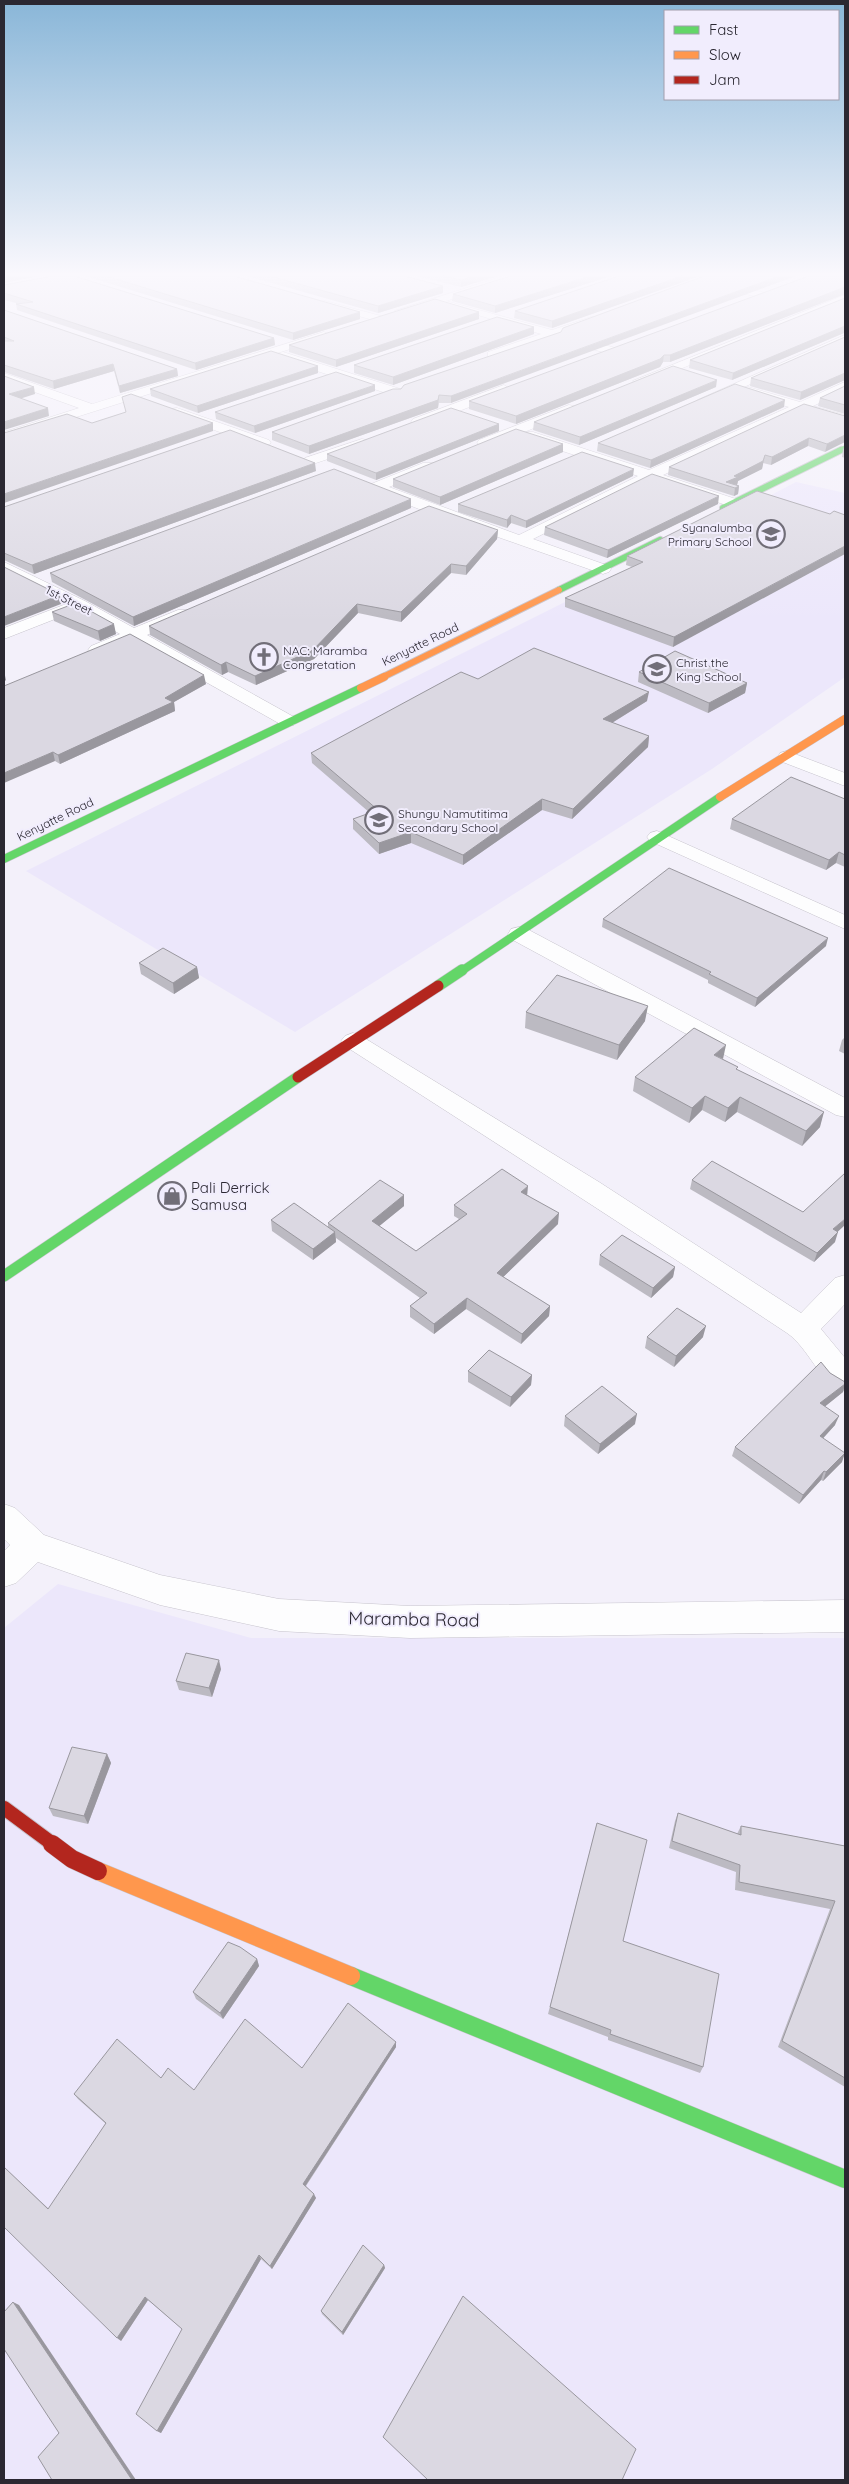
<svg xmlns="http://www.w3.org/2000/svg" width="849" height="2484" font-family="Quicksand,sans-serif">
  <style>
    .built { fill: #ece7fb }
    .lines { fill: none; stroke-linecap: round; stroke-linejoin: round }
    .street-casing { stroke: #c7c4cd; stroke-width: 1 }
    .fast-far4-casing { stroke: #c7c4cd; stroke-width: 5.5 }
    .fast-far3-casing { stroke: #c7c4cd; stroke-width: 8 }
    .fast-far2-casing { stroke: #c7c4cd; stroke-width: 9 }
    .fast-far1-casing { stroke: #c7c4cd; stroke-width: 12 }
    .fast-casing { stroke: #c7c4cd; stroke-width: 19 }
    .slow-far2-casing { stroke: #c7c4cd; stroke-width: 8 }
    .slow-far1-casing { stroke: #c7c4cd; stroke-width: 9 }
    .slow-casing { stroke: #c7c4cd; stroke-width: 19 }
    .jam-far2-casing { stroke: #c7c4cd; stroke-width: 12 }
    .jam-far1-casing { stroke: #c7c4cd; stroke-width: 16 }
    .jam-casing { stroke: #c7c4cd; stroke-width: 19 }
    .street { fill: #fdfdfe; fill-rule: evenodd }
    .fast-far4 { stroke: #63d668; stroke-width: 5 }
    .fast-far3 { stroke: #63d668; stroke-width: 6 }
    .fast-far2 { stroke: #63d668; stroke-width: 8 }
    .fast-far1 { stroke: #63d668; stroke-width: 11 }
    .fast { stroke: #63d668; stroke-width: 18 }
    .slow-far2 { stroke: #ff974d; stroke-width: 6 }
    .slow-far1 { stroke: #ff974d; stroke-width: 8 }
    .slow { stroke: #ff974d; stroke-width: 18 }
    .jam-far2 { stroke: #b3261e; stroke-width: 11 }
    .jam-far1 { stroke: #b3261e; stroke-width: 14 }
    .jam { stroke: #b3261e; stroke-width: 18 }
    .wall { fill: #bcbac2 }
    .shaded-wall { fill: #99979e }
    .building { fill: #dbd8e2; stroke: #99979e }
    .labels { text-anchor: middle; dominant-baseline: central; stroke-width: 4; stroke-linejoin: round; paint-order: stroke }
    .far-poi-label { font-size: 12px; fill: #2b2832; stroke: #f1edfd; text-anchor: start }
    .far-street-label { font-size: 12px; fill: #2b2832; stroke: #f1edfd }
    .poi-label { font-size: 15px; fill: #2b2832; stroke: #f1edfd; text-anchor: start }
    .near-street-label { font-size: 18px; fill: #2b2832; stroke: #f1edfd }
  </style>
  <rect width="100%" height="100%" fill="#f3f0fa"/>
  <g class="built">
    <polygon points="796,482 845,493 845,677 712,769 295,1032 26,871 619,575"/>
    <polygon points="58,1584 251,1638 845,1638 845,2480 4,2480 4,1628"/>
  </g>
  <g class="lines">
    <defs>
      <g id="street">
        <polygon points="504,276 519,276 446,301 552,330 591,317 599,317 599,321 564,334 649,357 651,360 645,364 553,338 492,359 488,358 488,352 541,334 438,303 401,314 395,311"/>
        <polygon points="679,276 696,276 799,301 800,303 795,306 680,278"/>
        <polygon points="845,295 845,302 643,384 635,384 633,381"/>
        <polygon points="325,301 381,316 383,318 377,321 321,306 321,302"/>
        <polygon points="324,332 330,335 328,337 4,440 4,432 79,408 4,381 4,373 92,404"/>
        <polygon points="845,335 845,342 708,403 704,404 698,400"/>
        <polygon points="283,352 429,398 431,401 429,404 421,404 279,359 279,353"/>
        <polygon points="845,382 845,391 813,406 845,415 845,423 802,411 663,475 739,500 741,503 739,506 729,506 651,480 533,539 609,566 611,569 609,572 603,574 424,511 371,490 369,487 371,484 423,463 433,463 435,466 433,469 389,487 519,535 638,476 523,438 521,435 523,432 533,432 649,470 789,407 744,394 742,391 744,388 748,387 800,402"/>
        <polygon points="504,385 510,389 508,392 423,425 413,425 411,422 413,419"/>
        <polygon points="569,405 574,406 575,409 574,412 489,446 484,447 477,443 479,440"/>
        <polygon points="177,408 269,440 271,443 264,447 259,446 172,415 171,412 172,409"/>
        <polygon points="362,439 367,440 369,443 367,446 310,465 303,461 305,458"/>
        <polygon points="4,562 85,601 134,628 178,610 190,610 192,613 190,616 147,635 294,717 297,721 294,725 282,725 133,641 103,654 91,654 88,650 91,646 120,634 78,610 4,639 4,628 66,604 4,573"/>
        <polygon points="787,751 845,773 845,786 780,761 778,757 780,753"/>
        <polygon points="657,831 845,915 845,929 650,841 647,837 650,833"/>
        <polygon points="519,927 527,929 845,1098 845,1117 836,1115 511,939 508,934 511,929"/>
        <path d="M353,1033L361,1036L599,1182L801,1313L835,1278L845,1275V1304L821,1329L845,1358V1391C819,1383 809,1348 787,1333C641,1236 493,1141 345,1046L341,1041L345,1036Z"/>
        <polygon points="4,1504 15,1508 44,1535 160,1575 279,1599 410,1606 845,1600 845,1632 410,1638 279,1631 160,1605 38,1562 16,1583 4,1587 4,1551 10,1545 4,1539"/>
      </g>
      <polyline id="fast-far4" points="838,451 845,448"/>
      <g id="fast-far3">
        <polyline points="723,508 841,450"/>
        <polyline points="559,590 660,540"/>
      </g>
      <g id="fast-far2">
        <polyline points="4,859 361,688"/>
        <polyline points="460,972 720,797"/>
      </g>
      <g id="fast-far1">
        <polyline points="438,986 462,970"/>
        <polyline points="4,1276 298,1077"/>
      </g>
      <polyline id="fast" points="351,1976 845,2179"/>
      <polyline id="slow-far2" points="381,678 559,590"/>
      <g id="slow-far1">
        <polyline points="361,688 384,677"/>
        <polyline points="720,797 845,719"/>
      </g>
      <polyline id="slow" points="98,1871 351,1976"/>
      <polyline id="jam-far2" points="298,1077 438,986"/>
      <polyline id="jam-far1" points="4,1808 54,1845"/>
      <polyline id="jam" points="52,1844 72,1859 98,1871"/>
    </defs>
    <use href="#street" class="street-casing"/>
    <use href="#fast-far4" class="fast-far4-casing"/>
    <use href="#fast-far3" class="fast-far3-casing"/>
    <use href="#fast-far2" class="fast-far2-casing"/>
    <use href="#fast-far1" class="fast-far1-casing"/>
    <use href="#fast" class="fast-casing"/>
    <use href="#slow-far2" class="slow-far2-casing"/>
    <use href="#slow-far1" class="slow-far1-casing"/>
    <use href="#slow" class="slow-casing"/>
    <use href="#jam-far2" class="jam-far2-casing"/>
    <use href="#jam-far1" class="jam-far1-casing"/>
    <use href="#jam" class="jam-casing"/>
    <use href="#street" class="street"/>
    <use href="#fast-far4" class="fast-far4"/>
    <use href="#fast-far3" class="fast-far3"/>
    <use href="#fast-far2" class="fast-far2"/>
    <use href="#fast-far1" class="fast-far1"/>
    <use href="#fast" class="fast"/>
    <use href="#slow-far2" class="slow-far2"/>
    <use href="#slow-far1" class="slow-far1"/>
    <use href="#slow" class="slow"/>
    <use href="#jam-far2" class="jam-far2"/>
    <use href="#jam-far1" class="jam-far1"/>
    <use href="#jam" class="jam"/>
  </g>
  <g class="wall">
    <polygon points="85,276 234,276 360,319 293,340"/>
    <polygon points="247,276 404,276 443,286 443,293 378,313"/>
    <polygon points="416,276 498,276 461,287"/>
    <polygon points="511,276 611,276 495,313 452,301 453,294"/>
    <polygon points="619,276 700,276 552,328 514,318 515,311"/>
    <polygon points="845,276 845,294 670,362 663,362 660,367 516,424 469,409 469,401"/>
    <polygon points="4,285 274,338 275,345 196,370 17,310 16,303 4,300"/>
    <polygon points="845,298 845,334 844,333 732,380 689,368 690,360"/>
    <polygon points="4,310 177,369 178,376 120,393 114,371 54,389 4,372"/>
    <polygon points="479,312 479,319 336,367 289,352 289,345"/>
    <polygon points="534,327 534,334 393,385 354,373 354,365"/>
    <polygon points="561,332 451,403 439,403 438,408 309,454 272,440 272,432 401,389"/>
    <polygon points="845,337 845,380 800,400 750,386 751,378"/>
    <polygon points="318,366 318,373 198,413 151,396 150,389"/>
    <polygon points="845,386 845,414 818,406 820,398"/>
    <polygon points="716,387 579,445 533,430 534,422"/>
    <polygon points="375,391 255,433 216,419 215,412"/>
    <polygon points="784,407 650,468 597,451 598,443"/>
    <polygon points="845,416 825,452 808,446 771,465 763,463 762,469 738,481 737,485 739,486 738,494 734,496 668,475 669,467"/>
    <polygon points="499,424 499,431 376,480 327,461 327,454"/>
    <polygon points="563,444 563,452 440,505 393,487 393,479"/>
    <polygon points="845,447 845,458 842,457 843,449"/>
    <polygon points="316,471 34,574 4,560 4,507"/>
    <polygon points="633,476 526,528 511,523 507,528 458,512 458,504"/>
    <polygon points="718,504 607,558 544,535 545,527"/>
    <polygon points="411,508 134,626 52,582 50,573"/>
    <polygon points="830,514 673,647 565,607 565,598 632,567 626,565 627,556"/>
    <polygon points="498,530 497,539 466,575 451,573 401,622 358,613 314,659 256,685 228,672 222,675 150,635 149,626"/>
    <polygon points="52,612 116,634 100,641 54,621"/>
    <polygon points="639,672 747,683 745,693 708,713 638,682"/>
    <polygon points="478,679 647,701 612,723 649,736 648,747 572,819 542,810 463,865 411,843 379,854 353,829 353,819 370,813 312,763 311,753"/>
    <polygon points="206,684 174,702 175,711 60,764 55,761 4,686"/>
    <polygon points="845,799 845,867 836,863 826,870 730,829 732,819"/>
    <polygon points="603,919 826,946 755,1007 708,983 708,980 602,927"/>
    <polygon points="139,963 197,967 199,978 174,994 141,974"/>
    <polygon points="526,1012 645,1021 617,1060 525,1028"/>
    <polygon points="845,1037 845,1054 839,1051 842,1040"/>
    <polygon points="723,1059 738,1070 820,1127 802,1146 737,1112 725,1122 702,1110 689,1123 633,1091 635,1077"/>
    <polygon points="692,1180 835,1242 814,1262 690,1189"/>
    <polygon points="404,1195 404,1206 379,1226 416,1251 459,1219 454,1216 454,1205 528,1195 558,1224 503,1277 550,1306 549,1316 521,1344 466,1309 434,1334 410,1317 410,1306 420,1298 336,1238 336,1242 313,1260 272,1231 271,1220 328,1227 328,1223"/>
    <polygon points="600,1255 675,1267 673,1277 651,1298 599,1265"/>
    <polygon points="647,1337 703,1337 674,1367 645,1348"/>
    <polygon points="468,1371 532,1375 531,1385 510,1407 468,1382"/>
    <polygon points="830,1373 845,1382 845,1386 843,1392 825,1406 835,1425 823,1438 842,1462 823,1481 821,1480 799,1504 732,1456 735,1447"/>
    <polygon points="565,1416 635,1424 598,1454 564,1426"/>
    <polygon points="221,1669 212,1697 179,1690 176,1681"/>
    <polygon points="107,1754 111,1763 88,1824 53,1816 49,1808"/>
    <polygon points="678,1813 737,1834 741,1826 845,1846 845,2087 778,2047 830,1909 735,1890 736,1872 669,1848 675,1821"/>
    <polygon points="597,1823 623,1941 703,2067 700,2073 608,2040 608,2037 548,2014"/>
    <polygon points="257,1959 259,1966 223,2019 196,1999 193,1992"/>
    <polygon points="396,2042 396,2047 306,2186 316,2198 272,2269 261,2259 161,2433 157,2431 182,2329 148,2300 121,2341 105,2123 78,2099 74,2094 161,2078 194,2090 302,2068"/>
    <polygon points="384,2265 385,2268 343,2335 322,2314 321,2311"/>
  </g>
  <g class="shaded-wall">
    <polygon points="4,276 39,276 4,283"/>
    <polygon points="476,276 498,276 461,287 461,280"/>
    <polygon points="590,276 611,276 495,313 495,306"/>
    <polygon points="682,276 700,276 552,328 552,321"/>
    <polygon points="779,276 796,276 451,403 451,396"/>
    <polygon points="443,286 443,293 378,313 378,306"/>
    <polygon points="845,287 845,294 670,362 670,355"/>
    <polygon points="360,312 360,319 293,340 293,333"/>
    <polygon points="479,312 479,319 336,367 336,360"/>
    <polygon points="845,326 844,333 732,380 733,373"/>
    <polygon points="534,327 534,334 393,385 393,377"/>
    <polygon points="274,338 275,345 196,370 195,363"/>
    <polygon points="664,355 663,362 660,367 516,424 516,416"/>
    <polygon points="113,364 114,371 54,389 53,381"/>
    <polygon points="318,366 318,373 198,413 197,406"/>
    <polygon points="177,369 178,376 120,393 119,386"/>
    <polygon points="845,373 845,380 800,400 801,392"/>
    <polygon points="717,380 716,387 579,445 580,437"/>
    <polygon points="375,385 375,391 255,433 254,426"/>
    <polygon points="34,387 35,394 10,402 9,394"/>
    <polygon points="439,395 438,408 309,454 309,446"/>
    <polygon points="785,400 784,407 650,468 651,460"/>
    <polygon points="48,408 49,416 4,430 4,422"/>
    <polygon points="213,423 213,431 4,503 4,494"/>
    <polygon points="499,424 499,431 376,480 376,473"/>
    <polygon points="845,435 845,442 825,452 827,444"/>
    <polygon points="809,438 808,446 771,465 772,457"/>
    <polygon points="563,444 563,452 440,505 440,497"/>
    <polygon points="765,455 762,469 738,481 737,485 726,482 734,476"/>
    <polygon points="315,463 316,471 34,574 32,565"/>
    <polygon points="634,469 633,476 526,528 526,521"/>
    <polygon points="739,486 738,494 734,496 735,488"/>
    <polygon points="719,496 718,504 607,558 608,550"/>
    <polygon points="411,499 411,508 134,626 133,617"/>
    <polygon points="511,515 511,523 507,528 507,520"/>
    <polygon points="498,530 497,539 466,575 466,566"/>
    <polygon points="845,546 845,554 673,647 674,637"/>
    <polygon points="451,564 451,573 401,622 401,612"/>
    <polygon points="60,595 61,604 4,626 4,617"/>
    <polygon points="357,604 358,613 314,659 256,685 255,676"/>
    <polygon points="114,624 116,634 100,641 98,631"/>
    <polygon points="226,662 228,672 222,675 221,665"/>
    <polygon points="4,671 6,680 4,682"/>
    <polygon points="204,675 206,684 174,702 175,711 60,764 58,755 165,698"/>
    <polygon points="747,683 745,693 708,713 709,703"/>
    <polygon points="649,692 647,701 602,729 603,719"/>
    <polygon points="649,736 648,747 572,819 573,809"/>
    <polygon points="53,752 55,761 4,783 4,773"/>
    <polygon points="542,799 542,810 463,865 463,855"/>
    <polygon points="411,832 411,843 379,854 379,843"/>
    <polygon points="839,852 836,863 826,870 829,860"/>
    <polygon points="828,938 826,946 755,1007 757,998"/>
    <polygon points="197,967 199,978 174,994 173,983"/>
    <polygon points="648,1006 645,1021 617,1060 619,1045"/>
    <polygon points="726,1045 723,1059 714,1055"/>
    <polygon points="705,1096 702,1110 689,1123 692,1108"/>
    <polygon points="740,1097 737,1112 725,1122 728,1108"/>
    <polygon points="824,1112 820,1127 802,1146 806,1131"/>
    <polygon points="528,1186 527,1197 521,1192"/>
    <polygon points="404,1195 404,1206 372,1232 372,1221"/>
    <polygon points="559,1213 558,1224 496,1284 497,1273"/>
    <polygon points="845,1219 845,1225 830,1239 833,1229"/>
    <polygon points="335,1232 336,1242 313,1260 313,1249"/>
    <polygon points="838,1232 835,1242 814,1262 817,1253"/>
    <polygon points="675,1267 673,1277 651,1298 653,1288"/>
    <polygon points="467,1298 466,1309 434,1334 434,1324"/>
    <polygon points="550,1306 549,1316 521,1344 522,1334"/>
    <polygon points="706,1326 703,1337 674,1367 676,1356"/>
    <polygon points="532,1375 531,1385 510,1407 511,1397"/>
    <polygon points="845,1384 843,1392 817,1413 820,1403"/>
    <polygon points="637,1414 635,1424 598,1454 600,1444"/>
    <polygon points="839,1416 835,1425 817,1445 820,1436"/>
    <polygon points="845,1453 842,1462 823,1481 826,1472"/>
    <polygon points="824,1471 821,1480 799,1504 803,1495"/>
    <polygon points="219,1660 221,1669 212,1697 209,1688"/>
    <polygon points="107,1754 111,1763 88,1824 84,1816"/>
    <polygon points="257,1959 259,1966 223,2019 220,2013"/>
    <polygon points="396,2042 396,2047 304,2188 303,2184"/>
    <polygon points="4,2167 53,2213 48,2209"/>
    <polygon points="314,2194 316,2198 272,2269 270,2266"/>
    <polygon points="259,2255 261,2259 161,2433 157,2431"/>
    <polygon points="384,2265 385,2268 343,2335 342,2332"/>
    <polygon points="145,2297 148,2300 121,2341 117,2338"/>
    <polygon points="13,2302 19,2305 136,2480 132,2480"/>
  </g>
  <g class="building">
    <polygon points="53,276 74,276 274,338 195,363 16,304 33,302 4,293 4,285"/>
    <polygon points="106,276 234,276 360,312 293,333"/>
    <polygon points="270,276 404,276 443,286 378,306"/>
    <polygon points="443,276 476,276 461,280"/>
    <polygon points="511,276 590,276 495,306 453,294"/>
    <polygon points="619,276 682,276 552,321 515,311"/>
    <polygon points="704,276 779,276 451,396 439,395 438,400 309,446 272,432 393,389 401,389 404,385 561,332 563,328"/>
    <polygon points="809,276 845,276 845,287 670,355 664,355 660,359 516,416 469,401"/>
    <polygon points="845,298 845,326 733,373 690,360"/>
    <polygon points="435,299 479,312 336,360 289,345"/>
    <polygon points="4,310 177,369 119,386 113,364 53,381 4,365 4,341 14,341 4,337"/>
    <polygon points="497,317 534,327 393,377 354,365"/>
    <polygon points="845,337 845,373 801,392 751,378"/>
    <polygon points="271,351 318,366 197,406 150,389"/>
    <polygon points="673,366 717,380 580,437 534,422"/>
    <polygon points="336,372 375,385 254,426 215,412"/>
    <polygon points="4,376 34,387 9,394 48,408 4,422"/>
    <polygon points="735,384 785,400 651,460 598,443"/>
    <polygon points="845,386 845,405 820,398"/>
    <polygon points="131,394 213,423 4,494 4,433 67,414 92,423 126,412 122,397"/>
    <polygon points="804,404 845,416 845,435 827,444 809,438 772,457 765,455 763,461 734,476 738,477 726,482 739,486 735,488 669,467"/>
    <polygon points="451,408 499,424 376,473 327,454"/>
    <polygon points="516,429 563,444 440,497 393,479"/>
    <polygon points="230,430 315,463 32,565 4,553 4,507"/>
    <polygon points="582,452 634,469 526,521 511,515 507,520 458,504"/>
    <polygon points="334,469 411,499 133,617 50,573"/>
    <polygon points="652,474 719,496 608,550 545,527"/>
    <polygon points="757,491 830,514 834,511 845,515 845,546 674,637 565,598 643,562 627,556"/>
    <polygon points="429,506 498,530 466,566 451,564 401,612 357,604 313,650 255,676 226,662 221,665 149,626"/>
    <polygon points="4,567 60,595 4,617"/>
    <polygon points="76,603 114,624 98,631 52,612"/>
    <polygon points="130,634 204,675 165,698 173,702 58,755 53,752 4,773 4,686"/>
    <polygon points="534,648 649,692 603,719 649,736 573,809 542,799 463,855 411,832 379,843 353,819 378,810 311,753 461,672 478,679"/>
    <polygon points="675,651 747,683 709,703 639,672"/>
    <polygon points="791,777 845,799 845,855 839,852 829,860 732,819"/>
    <polygon points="669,868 828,938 757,998 709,974 711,972 603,919"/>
    <polygon points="163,948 197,967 173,983 139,963"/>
    <polygon points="557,975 648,1006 619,1045 526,1012"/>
    <polygon points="694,1028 726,1045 714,1055 738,1067 736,1069 824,1112 806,1131 740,1097 728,1108 705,1096 692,1108 635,1077"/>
    <polygon points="712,1161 803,1212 845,1173 845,1219 833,1229 838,1232 817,1253 692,1180"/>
    <polygon points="502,1169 528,1186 521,1192 559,1213 497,1273 550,1306 522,1334 467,1298 434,1324 410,1306 427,1293 328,1223 380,1180 404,1195 372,1221 416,1251 467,1214 454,1205"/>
    <polygon points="294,1203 335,1232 313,1249 271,1220"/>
    <polygon points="622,1235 675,1267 653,1288 600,1255"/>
    <polygon points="677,1308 706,1326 676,1356 647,1337"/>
    <polygon points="489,1350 532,1375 511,1397 468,1371"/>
    <polygon points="821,1362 830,1373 845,1382 845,1384 820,1403 839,1416 820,1436 845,1453 826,1472 824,1471 803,1495 735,1447"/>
    <polygon points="602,1386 637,1414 600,1444 565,1416"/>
    <polygon points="186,1653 219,1660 209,1688 176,1681"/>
    <polygon points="72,1747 107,1754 84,1816 49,1808"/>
    <polygon points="678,1813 741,1835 741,1826 845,1846 845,2078 782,2041 835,1901 739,1882 740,1865 672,1841"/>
    <polygon points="597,1823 647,1840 623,1941 719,1974 703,2067 610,2034 611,2030 550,2007"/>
    <polygon points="228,1942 240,1947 257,1959 220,2013 193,1992"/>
    <polygon points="348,2003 396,2042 303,2184 314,2194 270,2266 259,2255 157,2431 136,2414 182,2329 145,2297 117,2338 4,2227 4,2167 48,2209 106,2123 74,2094 117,2039 161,2078 168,2068 194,2090 245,2019 302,2068"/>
    <polygon points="363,2245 384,2265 342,2332 321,2311"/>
    <polygon points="463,2296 636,2449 622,2480 428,2480 383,2437"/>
    <polygon points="13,2302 132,2480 52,2480 38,2457 59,2433 4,2349 4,2312"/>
  </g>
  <linearGradient id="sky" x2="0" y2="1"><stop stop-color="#89b6d8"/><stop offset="0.44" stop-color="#faf8fd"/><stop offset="1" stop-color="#faf8fd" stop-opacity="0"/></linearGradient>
  <rect width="849" height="623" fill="url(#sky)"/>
  <defs>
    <symbol id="school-ring" viewBox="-11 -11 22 22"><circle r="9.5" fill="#f1edfd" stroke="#716e78" stroke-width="1.5"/><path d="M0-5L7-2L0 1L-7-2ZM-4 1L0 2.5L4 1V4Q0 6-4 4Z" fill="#716e78"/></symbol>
    <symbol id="church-ring" viewBox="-11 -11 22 22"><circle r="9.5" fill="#f1edfd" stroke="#716e78" stroke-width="1.5"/><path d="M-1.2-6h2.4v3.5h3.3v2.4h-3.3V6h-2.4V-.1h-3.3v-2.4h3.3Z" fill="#716e78"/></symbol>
    <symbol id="shop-ring" viewBox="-11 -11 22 22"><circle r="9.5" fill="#f1edfd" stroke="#716e78" stroke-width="1.5"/><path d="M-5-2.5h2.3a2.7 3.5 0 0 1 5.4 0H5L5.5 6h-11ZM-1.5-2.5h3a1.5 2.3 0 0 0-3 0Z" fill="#716e78"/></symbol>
  </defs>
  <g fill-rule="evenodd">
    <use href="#school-ring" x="755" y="518" width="32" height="32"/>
    <use href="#church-ring" x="248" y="641" width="32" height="32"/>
    <use href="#school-ring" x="641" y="653" width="32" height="32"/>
    <use href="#school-ring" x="363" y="804" width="32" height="32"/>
    <use href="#shop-ring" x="156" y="1180" width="32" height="32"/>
  </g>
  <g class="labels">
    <g class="far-poi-label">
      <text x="752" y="527" text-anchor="end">Syanalumba<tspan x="752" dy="14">Primary School</tspan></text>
      <text x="283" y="650">NAC: Maramba<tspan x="283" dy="14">Congretation</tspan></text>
      <text x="676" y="662">Christ the<tspan x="676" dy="14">King School</tspan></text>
      <text x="398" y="813">Shungu Namutitima<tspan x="398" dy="14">Secondary School</tspan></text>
    </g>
    <g class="far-street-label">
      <text transform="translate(69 600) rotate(27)">1st Street</text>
      <text transform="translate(420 644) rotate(-26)">Kenyatte Road</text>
      <text transform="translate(55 819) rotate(-26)">Kenyatte Road</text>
    </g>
    <g class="poi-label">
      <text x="191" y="1187">Pali Derrick<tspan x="191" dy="17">Samusa</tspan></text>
    </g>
    <g class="near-street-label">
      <text transform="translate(414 1619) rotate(1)">Maramba Road</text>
    </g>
  </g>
  <rect width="849" height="2484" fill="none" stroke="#2b2832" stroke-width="10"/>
  <rect x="664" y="10" width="175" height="90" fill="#f1edfd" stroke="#a29eac"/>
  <rect x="674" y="26" width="25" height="8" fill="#63d668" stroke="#a29eac"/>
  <text x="709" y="35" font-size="15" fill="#2b2832">Fast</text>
  <rect x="674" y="51" width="25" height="8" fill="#ff974d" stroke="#a29eac"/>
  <text x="709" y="60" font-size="15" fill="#2b2832">Slow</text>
  <rect x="674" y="76" width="25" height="8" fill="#b3261e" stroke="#a29eac"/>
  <text x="709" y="85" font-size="15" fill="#2b2832">Jam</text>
</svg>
